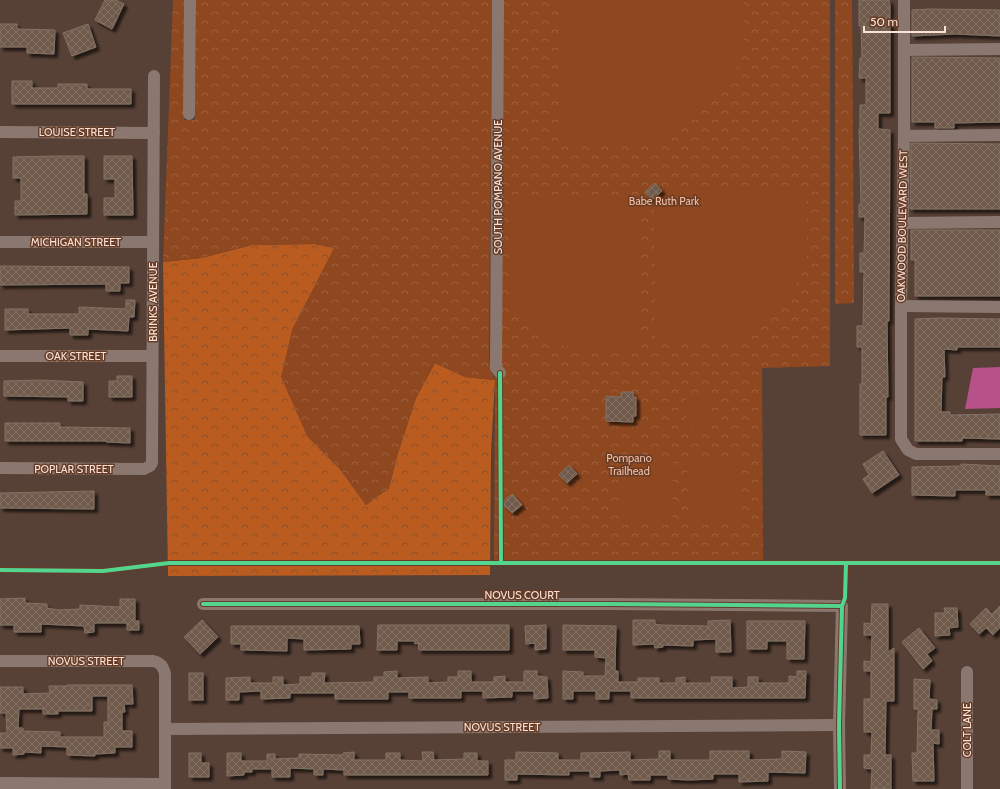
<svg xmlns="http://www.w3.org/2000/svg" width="1000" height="789" font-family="Cabin,sans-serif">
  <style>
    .forest { fill: url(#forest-crowns) }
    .park { fill: url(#park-crowns) }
    .pitch { fill: #8e471f }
    .water { fill: #b65189 }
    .building { fill: url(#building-cross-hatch); stroke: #827265; fill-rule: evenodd; filter: url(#shadow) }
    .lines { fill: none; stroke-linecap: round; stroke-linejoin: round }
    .minor { stroke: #8a7870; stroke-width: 12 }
    .cycleway-casing { stroke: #653c27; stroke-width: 6 }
    .cycleway { stroke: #53d58f; stroke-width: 4 }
    .labels { text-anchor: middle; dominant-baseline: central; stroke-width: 3; stroke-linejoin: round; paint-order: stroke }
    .street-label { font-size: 11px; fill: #fce2d6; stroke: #653c27 }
    .park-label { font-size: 11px; fill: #f5bda2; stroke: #653c27 }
  </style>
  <defs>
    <pattern id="forest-crowns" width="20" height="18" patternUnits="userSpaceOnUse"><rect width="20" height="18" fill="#ba5b1f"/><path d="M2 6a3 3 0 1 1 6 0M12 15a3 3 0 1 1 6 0" fill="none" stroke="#8e522c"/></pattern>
    <pattern id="park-crowns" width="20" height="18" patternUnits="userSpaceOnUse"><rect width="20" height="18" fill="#8e471f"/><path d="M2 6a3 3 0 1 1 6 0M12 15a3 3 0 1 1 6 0" fill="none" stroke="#9f613f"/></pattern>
    <pattern id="building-cross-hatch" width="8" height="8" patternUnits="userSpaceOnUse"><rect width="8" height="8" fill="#6f5a4b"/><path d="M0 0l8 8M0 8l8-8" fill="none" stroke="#847164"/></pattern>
    <filter id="shadow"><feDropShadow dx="3.5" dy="3.5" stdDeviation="1" flood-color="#0009"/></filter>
  </defs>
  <rect width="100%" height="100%" fill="#574035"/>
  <polygon class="forest" points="315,244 335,248 292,330 307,436 340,469 366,505 389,488 397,456 416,398 435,363 465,377 495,380 491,452 490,575 168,576 163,262 201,258 252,245"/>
  <g class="park">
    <polygon points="173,0 184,0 184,120 195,120 196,0 492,0 489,357 491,372 495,379 496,368 498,0 830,0 830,366 762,368 763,560 494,560 495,380 465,377 435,363 416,398 397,456 389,488 366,505 340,469 307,436 281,377 292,330 334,248 315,244 252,245 201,258 163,262"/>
    <polygon points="835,0 852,0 854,303 835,304"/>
  </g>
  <g class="pitch">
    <polygon points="559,0 744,0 744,47 735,72 713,99 686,123 649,146 560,144"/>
    <polygon points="665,191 806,191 807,257 796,284 780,305 741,336 726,343 655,344 654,201"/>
    <polygon points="629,198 640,207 639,351 577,350 550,341 510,307 509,199"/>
    <rect x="686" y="397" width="26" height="31"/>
    <polygon points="742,461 742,525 688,525 687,462"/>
    <rect x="619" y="462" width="54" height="63"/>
  </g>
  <polygon class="water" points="1000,367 1000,408 965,409 973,368"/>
  <g class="building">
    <polygon points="105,0 116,0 124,4 112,29 95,20"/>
    <polygon points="859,0 889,0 890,5 890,113 878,113 878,129 890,130 889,303 889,321 887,321 888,397 886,397 886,435 860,435 860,384 862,384 862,347 857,347 857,326 863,326 864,272 860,272 860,253 864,253 865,217 859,217 859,204 861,204 859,129 860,129 860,105 866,105 866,78 859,78 860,58 862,58 861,26 859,26"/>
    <polygon points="930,9 1000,10 1000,36 955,34 912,36 912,10"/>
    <polygon points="0,24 17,24 17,29 55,30 54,54 27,53 27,47 0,47"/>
    <polygon points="88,24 96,47 72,56 63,33"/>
    <polygon points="912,57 1000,58 1000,122 954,123 954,128 935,128 935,122 912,122"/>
    <polygon points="12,81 32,81 32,88 58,88 58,84 87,84 87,89 131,89 131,104 12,104"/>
    <polygon points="911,143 1000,144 1000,209 910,209"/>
    <polygon points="56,156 84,156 84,194 87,194 87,214 15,215 15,201 21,201 21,178 13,178 13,157"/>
    <polygon points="104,156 132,156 133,215 104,215 104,198 115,198 115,179 104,179"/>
    <polygon points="655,183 662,191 652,200 645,192"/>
    <polygon points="911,230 1000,230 1000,296 915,296 915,260 911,260"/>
    <polygon points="0,266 129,267 129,283 120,283 120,291 106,291 106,284 0,285"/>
    <polygon points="126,300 135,300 134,317 129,317 128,331 88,329 88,335 70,335 70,328 5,330 5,309 28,309 28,314 79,314 79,307 126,309"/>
    <polygon points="939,318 1000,319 1000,347 957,347 957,350 944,349 945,377 942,377 941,412 950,412 950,415 1000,414 1000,439 963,438 962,441 915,441 915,319"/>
    <polygon points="117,376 132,376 132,397 109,397 109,381 117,381"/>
    <polygon points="40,380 83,382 83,401 68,401 68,397 4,396 4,381"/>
    <polygon points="621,392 633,392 633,397 636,397 636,416 633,416 633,422 606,421 606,396 621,397"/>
    <polygon points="5,423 60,423 60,427 130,428 130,443 106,442 106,441 5,441"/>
    <polygon points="883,451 899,475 872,493 863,479 869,475 863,464"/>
    <polygon points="961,464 1000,466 1000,495 986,495 986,490 955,490 955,496 912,495 912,467 961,466"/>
    <polygon points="569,465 577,474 567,483 559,475"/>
    <polygon points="94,491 94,509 0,508 0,493"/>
    <polygon points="512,494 522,505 512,513 502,503"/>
    <polygon points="25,598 25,603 47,604 47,608 59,610 80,609 80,605 120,607 120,599 135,599 135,621 139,621 139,630 127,630 127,623 94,623 94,632 85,633 84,626 41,624 41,632 14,632 14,625 0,625 0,599"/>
    <polygon points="872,604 888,604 888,652 894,648 894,701 886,701 885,755 891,755 891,789 871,789 872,769 864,768 864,755 871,755 872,732 864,732 864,699 871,699 871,671 864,671 864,661 871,662 872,635 864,635 864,623 871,624"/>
    <polygon points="1000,606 1000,628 993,635 986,628 979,634 970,624 986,608 992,614"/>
    <polygon points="944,608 957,608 958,627 949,628 950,635 935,636 935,613 945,613"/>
    <polygon points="202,620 218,637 200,654 184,637"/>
    <polygon points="633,620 655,620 655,624 662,625 708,626 708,621 730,620 731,652 716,652 716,639 693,640 693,646 663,645 663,647 655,648 654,644 633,645"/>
    <polygon points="747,621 805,621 804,659 787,659 787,641 767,641 767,649 747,649"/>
    <polygon points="378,625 509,625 509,650 419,650 418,643 415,644 414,641 397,641 397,650 377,650"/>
    <polygon points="546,625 546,649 535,650 535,643 526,644 525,626"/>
    <polygon points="563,625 616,626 615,671 618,671 618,682 638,682 638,678 659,678 659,683 676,683 676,678 685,677 685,683 712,683 711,677 732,677 732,688 748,687 748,677 758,677 758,683 789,683 789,676 797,677 797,671 806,671 805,698 631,698 631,691 609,691 609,699 596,699 596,691 573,691 573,699 563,699 563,671 583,672 583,676 605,676 606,658 595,657 595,650 563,650"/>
    <polygon points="231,626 359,626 360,644 351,644 351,649 304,650 304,639 287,638 287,651 241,650 241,644 231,644"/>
    <polygon points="919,628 935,648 927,654 932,661 923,669 902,642"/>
    <polygon points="397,671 397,678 428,677 428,683 448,682 448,677 458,677 458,671 471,671 471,682 494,682 494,677 505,676 505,682 524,682 524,671 537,671 537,676 547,677 548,698 534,699 534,691 512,691 512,697 483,698 483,691 461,691 461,698 409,698 409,692 388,692 388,699 335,699 335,693 290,693 290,698 261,699 261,691 239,692 239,700 226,700 226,678 250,677 250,683 273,683 273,677 283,677 283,685 300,684 300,677 312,677 312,673 325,673 324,683 374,682 374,677 384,677 384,672"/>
    <rect x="189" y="673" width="14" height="27"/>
    <polygon points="914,679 930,680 929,699 937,700 937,709 932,709 931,730 939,730 939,744 933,743 934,781 913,781 912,753 917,753 918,709 914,709"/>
    <path d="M67,685H132L133,704H124L125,712H122V731H132V747H115V753L95,754V756L67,755V747L41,746V753L24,752V754L13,755V748H0V733H7L6,713H0V687H23V694L50,693L49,686H67ZM92,696H108V722H104V737H60V732L23,731V728H18L19,709H43V714H58V711H92Z"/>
    <polygon points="659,751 670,751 670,760 710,760 710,751 749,751 749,760 782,759 782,751 806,752 805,773 768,772 768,781 739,782 739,774 713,774 713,779 689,780 668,779 668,775 650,775 650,780 629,780 628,774 620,775 620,770 600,771 600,777 590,777 590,771 569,771 569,775 517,774 517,780 505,780 505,760 516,760 516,752 558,753 558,760 581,760 581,753 630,752 630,760 659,759"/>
    <polygon points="354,752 354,760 386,760 386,753 400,753 400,760 423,761 422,752 433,752 434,760 464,759 464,753 477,753 477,761 488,761 488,775 344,775 344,770 323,769 323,775 314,775 314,769 290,768 290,777 272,777 272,769 252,769 252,772 244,772 244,775 227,776 227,753 241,753 241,761 267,761 267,754 275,754 275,759 299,758 299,754 343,755 343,753"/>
    <polygon points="189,753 201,753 201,763 209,763 209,777 189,777"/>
  </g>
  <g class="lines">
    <g class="minor">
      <polyline points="498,0 496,368 500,373"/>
      <polyline points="904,0 904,136 901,306 901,439 908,450 916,454 1000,454"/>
      <polyline points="904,50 1000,49"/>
      <polyline points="189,114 190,0"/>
      <polyline points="0,132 154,133"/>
      <polyline points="904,136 1000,135"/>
      <polyline points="903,223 1000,222"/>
      <polyline points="0,242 153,242"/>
      <polyline points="901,306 1000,307"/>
      <polyline points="0,356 152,356"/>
      <polyline points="0,468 144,469 150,466 152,463 154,76"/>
      <polyline points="203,604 610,604 842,606 839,725 840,789"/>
      <path d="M0,661H153C161,663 163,666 165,674V789"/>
      <polyline points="967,672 967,789"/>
      <polyline points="165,729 839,725"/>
      <polyline points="0,783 165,784"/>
    </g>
    <defs>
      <g id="cycleway">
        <polyline points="500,373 501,562"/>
        <polyline points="0,570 103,571 169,563 1000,563"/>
        <polyline points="203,604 610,604 842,606"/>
        <polyline points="840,789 839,725 842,606 845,598 846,563"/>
      </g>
    </defs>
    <use href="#cycleway" class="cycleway-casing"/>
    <use href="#cycleway" class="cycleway"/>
  </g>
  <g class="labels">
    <g class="street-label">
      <text x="77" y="132">LOUISE STREET</text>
      <text transform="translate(498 187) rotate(-90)">SOUTH POMPANO AVENUE</text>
      <text transform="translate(902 226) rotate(-89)">OAKWOOD BOULEVARD WEST</text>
      <text x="76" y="242">MICHIGAN STREET</text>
      <text transform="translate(153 302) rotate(-90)">BRINKS AVENUE</text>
      <text x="76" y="356">OAK STREET</text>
      <text x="74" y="469">POPLAR STREET</text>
      <text x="522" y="595">NOVUS COURT</text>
      <text x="86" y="661">NOVUS STREET</text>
      <text x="502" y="727">NOVUS STREET</text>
      <text transform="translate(967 730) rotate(-90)">COLT LANE</text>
    </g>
    <g class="park-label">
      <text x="664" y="201">Babe Ruth Park</text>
      <text x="629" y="458">Pompano<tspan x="629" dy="13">Trailhead</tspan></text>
    </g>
  </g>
  <path d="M864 26v6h81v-6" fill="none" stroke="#fce2d6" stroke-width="2"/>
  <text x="870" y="26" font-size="12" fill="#fce2d6" stroke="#653c27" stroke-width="3" paint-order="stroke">50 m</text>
</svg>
